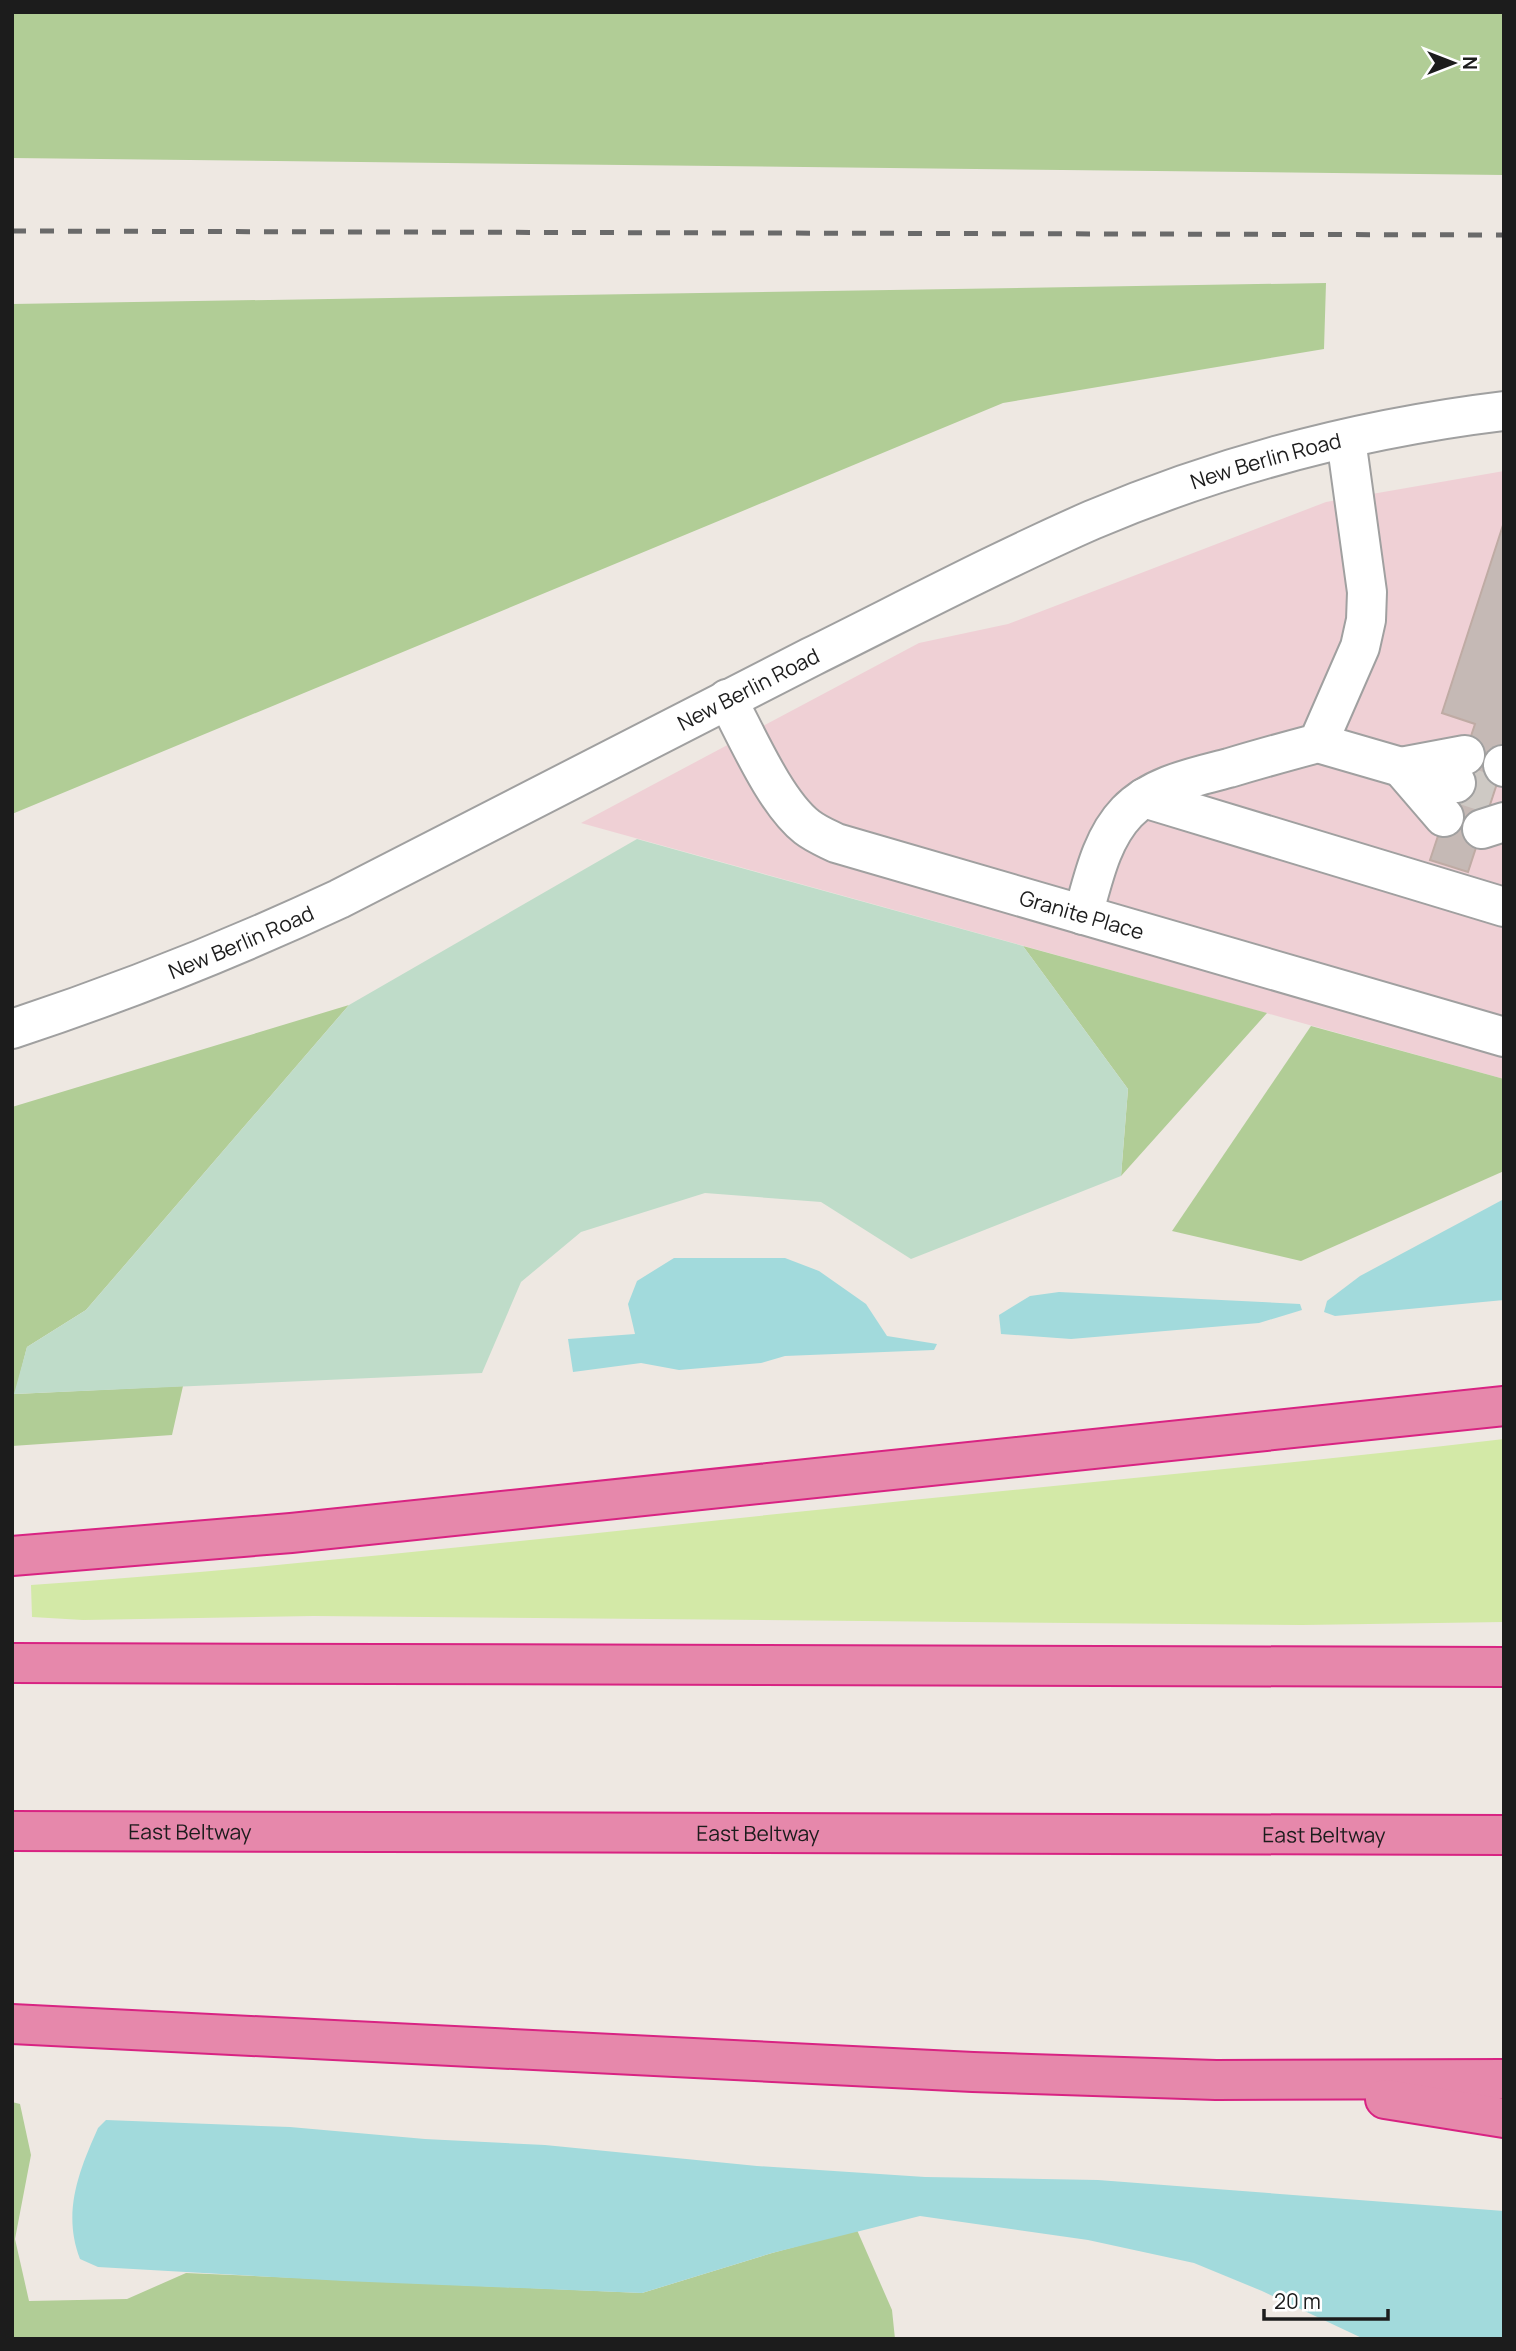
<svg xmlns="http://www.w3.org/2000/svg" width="1516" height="2351" font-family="Manrope,sans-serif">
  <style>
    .commercial { fill: #efd0d5 }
    .grass { fill: #d3e9a7 }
    .forest { fill: #b1cd96 }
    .wetland { fill: #bfdcc9 }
    .water { fill: #a2dadc }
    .building { fill: #c5b9b5; stroke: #bfaba4; stroke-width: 2 }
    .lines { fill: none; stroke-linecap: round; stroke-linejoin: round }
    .minor-tunnel { stroke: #cec9c4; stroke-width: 38; stroke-dasharray: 38 19; stroke-linecap: butt }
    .minor-casing { stroke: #a0a0a0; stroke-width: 42 }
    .highway-casing { stroke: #d82382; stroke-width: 42 }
    .minor { stroke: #fff; stroke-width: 38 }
    .highway { stroke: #e688ab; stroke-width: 38 }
    .rail { stroke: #6a6a6a; stroke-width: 5; stroke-dasharray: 14 14; stroke-linecap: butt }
    .labels { text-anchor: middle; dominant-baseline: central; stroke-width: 5; stroke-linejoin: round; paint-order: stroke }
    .street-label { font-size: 21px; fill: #1c1c1c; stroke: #fff }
  </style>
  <rect width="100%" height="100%" fill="#eee8e2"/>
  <polygon class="commercial" points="1504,471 1504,1079 581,823 919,643 1008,624 1326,502"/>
  <path class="grass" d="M1504,1439V1622L1302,1625L314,1616L83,1620L32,1617L31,1585C294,1567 555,1537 816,1510C1045,1486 1275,1466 1504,1439Z"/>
  <g class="forest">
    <polygon points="12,12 1504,12 1504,175 12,158"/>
    <polygon points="1326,283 1324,349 1003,403 12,814 12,304"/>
    <polygon points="1023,946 1267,1013 1121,1176 1128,1089"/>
    <polygon points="349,1005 86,1310 27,1347 15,1394 183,1386 172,1435 12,1446 12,1107"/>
    <polygon points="1311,1026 1504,1079 1504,1171 1301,1261 1172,1231"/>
    <polygon points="12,2102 20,2104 31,2155 15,2239 29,2301 127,2299 186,2273 642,2293 772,2253 857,2230 892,2310 895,2339 12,2339"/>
  </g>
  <polygon class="wetland" points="637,839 1023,946 1128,1089 1121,1176 911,1259 821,1202 705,1193 581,1232 521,1282 482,1373 14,1394 27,1347 86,1310 349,1005"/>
  <g class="water">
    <polygon points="1504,1199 1504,1300 1335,1316 1324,1312 1327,1301 1360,1276"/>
    <polygon points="674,1258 785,1258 819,1271 866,1304 887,1336 937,1344 934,1350 785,1356 761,1363 679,1370 641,1363 573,1372 568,1339 635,1334 628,1304 637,1281"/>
    <polygon points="1059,1292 1300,1304 1302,1310 1259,1323 1071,1339 1001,1334 999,1315 1030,1296"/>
    <path d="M106,2120L290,2127L425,2139L545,2145L757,2166L925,2177L1098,2180L1504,2211V2339H1364L1262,2291L1194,2263L1088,2240L920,2216L772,2253L642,2293L344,2281L98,2267L80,2259C62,2212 79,2171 98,2128Z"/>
  </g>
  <polygon class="building" points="1504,522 1504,762 1468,872 1430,860 1475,724 1442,713"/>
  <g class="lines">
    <polyline class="minor-tunnel" points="1456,783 1493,795"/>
    <defs>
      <g id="minor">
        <path id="s1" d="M727,699C747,736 775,802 807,827C816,834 826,838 836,843L1504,1037"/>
        <polyline points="1318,743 1456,783"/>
        <polyline points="1503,765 1504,767"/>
        <polyline points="1144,798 1504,907"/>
        <polyline points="1444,817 1401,767 1465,755"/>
        <polyline points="1482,829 1504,822"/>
        <path d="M1083,915C1093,880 1101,839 1127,812C1153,785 1195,777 1229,768C1259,759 1288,751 1318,743L1360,647L1366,620L1367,592L1346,439"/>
        <path id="s2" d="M12,1029C124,992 232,949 339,899C496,818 653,737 811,657C904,611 996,562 1092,520C1222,465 1363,428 1504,411"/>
      </g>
      <g id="highway">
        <polyline points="12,1556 291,1533 1504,1406"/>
        <polyline points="12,1663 1504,1667"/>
        <path id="s3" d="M12,1831L1504,1835"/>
        <polyline points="12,2024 973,2072 1216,2080 1504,2079"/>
        <polyline points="1385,2099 1504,2118"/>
      </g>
    </defs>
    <use href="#minor" class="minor-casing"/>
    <use href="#highway" class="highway-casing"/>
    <use href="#minor" class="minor"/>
    <use href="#highway" class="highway"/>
    <polyline class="rail" points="12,231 1504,235"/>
  </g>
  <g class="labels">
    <g class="street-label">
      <text stroke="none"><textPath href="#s2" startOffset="1379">New Berlin Road</textPath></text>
      <text stroke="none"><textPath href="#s2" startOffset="812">New Berlin Road</textPath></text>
      <text stroke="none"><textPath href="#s1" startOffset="441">Granite Place</textPath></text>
      <text stroke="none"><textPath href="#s2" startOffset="245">New Berlin Road</textPath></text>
      <text stroke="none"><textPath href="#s3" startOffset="178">East Beltway</textPath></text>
      <text stroke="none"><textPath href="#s3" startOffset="746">East Beltway</textPath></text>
      <text stroke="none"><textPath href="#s3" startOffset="1312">East Beltway</textPath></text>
    </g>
  </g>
  <rect width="1516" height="2351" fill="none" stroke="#1c1c1c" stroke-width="28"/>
  <g transform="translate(1453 63) rotate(90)" stroke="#ffffff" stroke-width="5" paint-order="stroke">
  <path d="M0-5L12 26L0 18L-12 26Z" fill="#1c1c1c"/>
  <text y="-10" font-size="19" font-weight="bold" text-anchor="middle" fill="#1c1c1c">N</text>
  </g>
  <path d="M1264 2309v10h124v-10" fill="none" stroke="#1c1c1c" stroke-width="3.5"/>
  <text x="1274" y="2309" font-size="21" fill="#1c1c1c" stroke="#ffffff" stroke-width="5" paint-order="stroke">20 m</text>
</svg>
